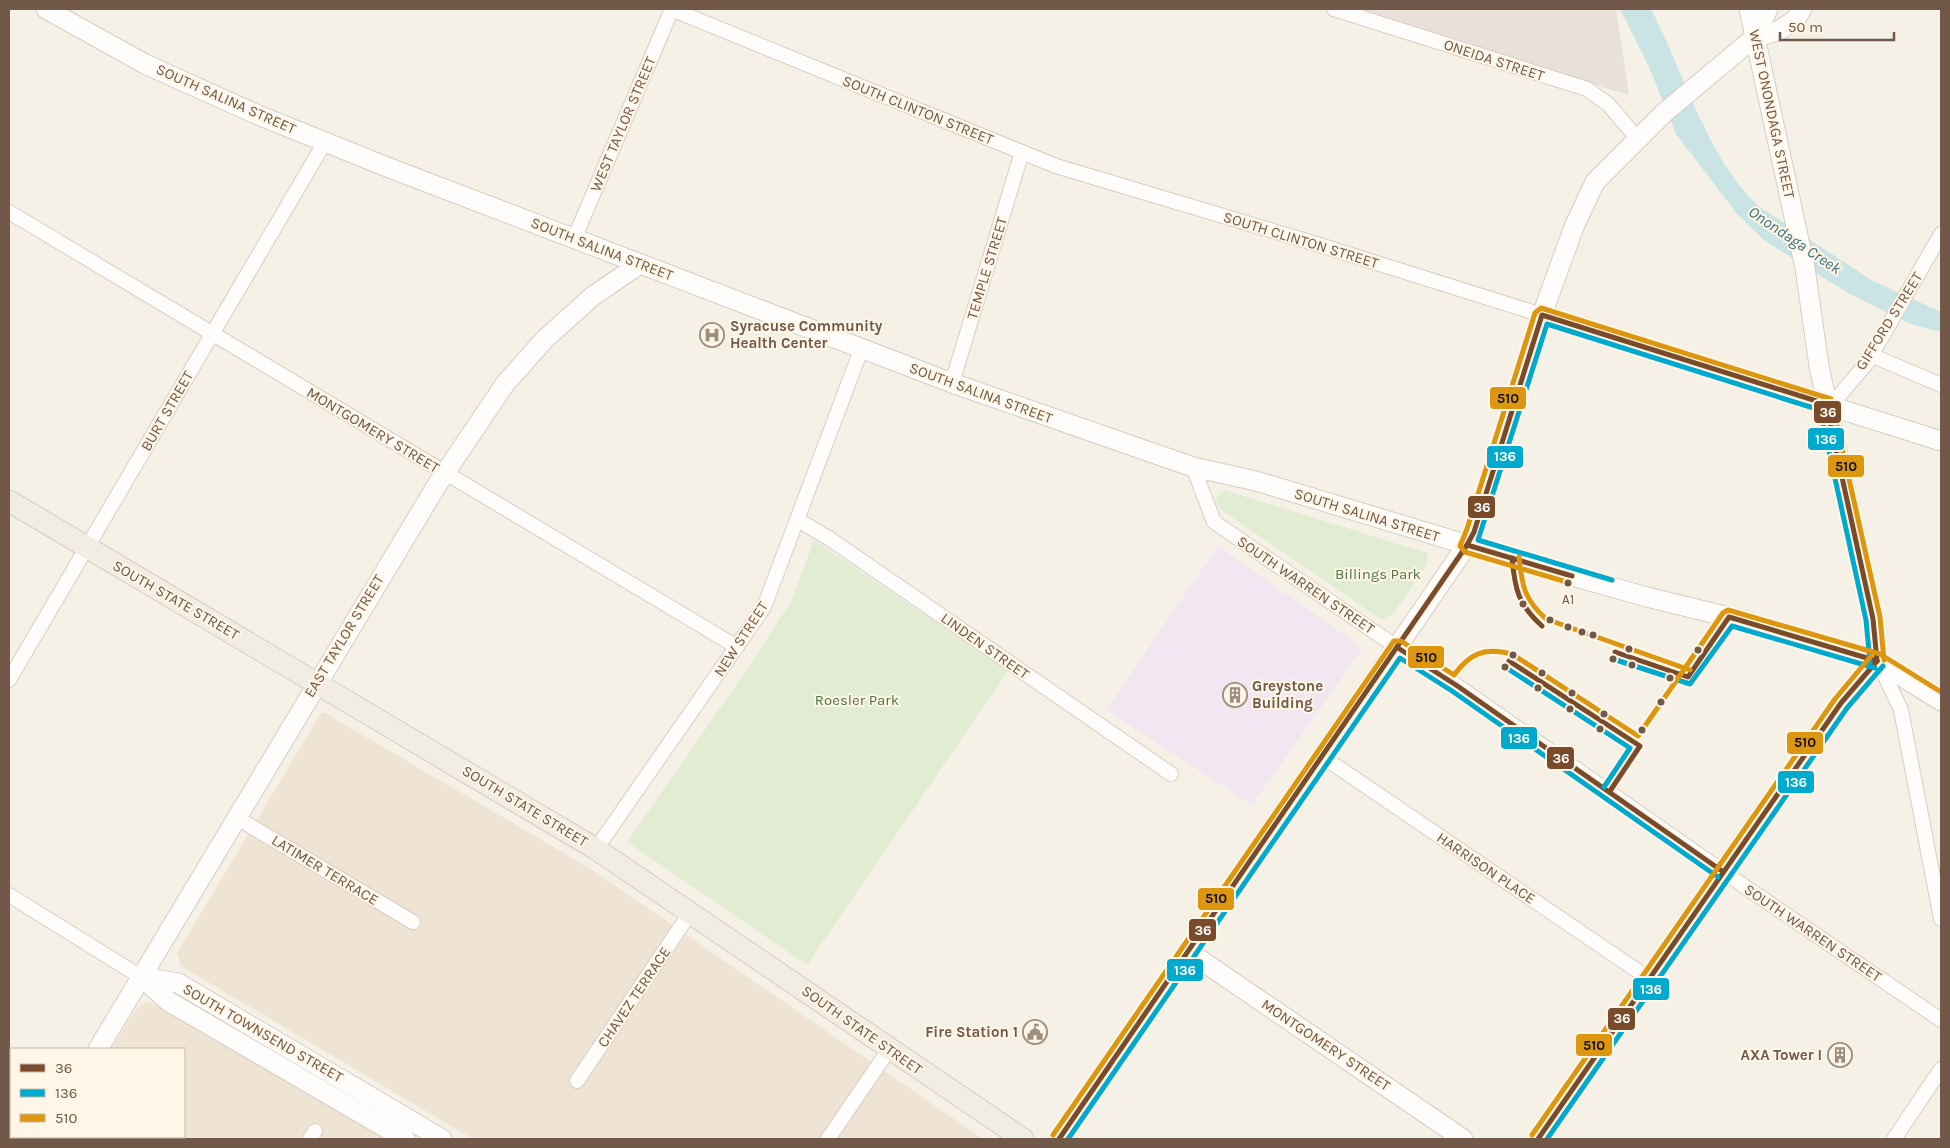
<svg xmlns="http://www.w3.org/2000/svg" width="1950" height="1148" font-family="Karla,sans-serif">
  <style>
    .residential { fill: #efe3d4 }
    .industrial { fill: #e8e0d9 }
    .education { fill: #f2e7f0 }
    .green { fill: #e1ecd2 }
    .water { fill: #cae3e5 }
    .lines { fill: none; stroke-linecap: round; stroke-linejoin: round }
    .street-casing { stroke: #d7cec5; stroke-width: 16 }
    .secondary-casing { stroke: #d6cdc4; stroke-width: 21 }
    .primary-casing { stroke: #d5ccc4; stroke-width: 23 }
    .street { stroke: #fefdfb; stroke-width: 14 }
    .secondary { stroke: #fefdfb; stroke-width: 19 }
    .primary { stroke: #f2ede4; stroke-width: 21 }
    .bus-1-casing { stroke: #fff6e7; stroke-width: 9 }
    .bus-2-casing { stroke: #fff6e7; stroke-width: 9 }
    .bus-3-casing { stroke: #fff6e7; stroke-width: 9 }
    .bus-1 { stroke: #7a4b2a; stroke-width: 5 }
    .bus-2 { stroke: #00a9ce; stroke-width: 5 }
    .bus-3 { stroke: #dc960f; stroke-width: 5 }
    .bus-dot { fill: #725849; stroke: #fff6e7; stroke-width: 2 }
    .labels { text-anchor: middle; dominant-baseline: central; stroke-width: 4; stroke-linejoin: round; paint-order: stroke }
    .bus-label { font-size: 14px; fill: #725849; stroke: #fff6e7 }
    .street-label { font-size: 15px; fill: #725849; stroke: #fff6e7 }
    .poi-label { font-size: 15px; font-weight: bold; fill: #725849; stroke: #fff6e7; text-anchor: start }
    .park-label { font-size: 15px; fill: #517842; stroke: #fff6e7 }
    .water-label { font-size: 16px; font-style: italic; fill: #40737f; stroke: #fff6e7 }
    .line-badge { stroke: #fff6e7; stroke-width: 2 }
    .badge-label { font-size: 14px; text-anchor: middle; font-weight: bold; fill: #fff }
    .pale-badge-label { font-size: 14px; text-anchor: middle; font-weight: bold; fill: #111 }
  </style>
  <rect width="100%" height="100%" fill="#f6f1e7"/>
  <g class="residential">
    <polygon points="321,713 325,713 591,869 983,1139 473,1139 181,966 177,953"/>
    <polygon points="150,1002 319,1098 384,1139 58,1139 59,1137 184,1137 184,1049 111,1049 133,1014 140,1005"/>
  </g>
  <polygon class="industrial" points="1336,9 1616,9 1629,95"/>
  <polygon class="education" points="1218,546 1363,648 1252,805 1106,710"/>
  <g class="green">
    <polygon points="1224,490 1427,553 1428,563 1394,613 1382,620 1217,507 1216,498"/>
    <polygon points="814,540 1008,671 807,965 627,842 752,662 792,600"/>
  </g>
  <path class="water" d="M1620,9H1651C1685,74 1704,153 1758,206L1873,281L1941,312V332L1911,324L1848,293L1765,241L1738,215L1676,134L1649,67Z"/>
  <g class="lines">
    <defs>
      <g id="street">
        <polyline points="671,9 1056,166 1310,242 1542,315"/>
        <polyline points="1334,9 1587,89 1608,104 1637,138"/>
        <polyline points="9,212 737,647"/>
        <polyline points="574,239 672,9"/>
        <polyline points="1871,355 1941,385"/>
        <polyline points="952,383 1022,152"/>
        <polyline points="1831,405 1867,363 1941,234"/>
        <polyline points="1193,467 1214,522 1398,648 1456,685 1722,871 1941,1020"/>
        <polyline points="798,520 830,539 1171,774"/>
        <polyline points="1878,661 1901,710 1941,919"/>
        <polyline points="9,680 325,142"/>
        <polyline points="1323,757 1648,978"/>
        <polyline points="237,818 413,922"/>
        <polyline points="596,849 764,607 861,350"/>
        <polyline points="9,895 141,977"/>
        <polyline points="577,1081 690,913"/>
        <polyline points="310,1139 315,1131"/>
        <polyline points="828,1139 890,1048"/>
        <polyline points="1894,1139 1941,1069"/>
      </g>
      <g id="secondary">
        <polyline points="46,9 145,64 258,115 387,167 952,383 1193,467 1256,481 1551,570 1647,597 1745,621 1877,661 1941,701"/>
        <polyline points="1749,9 1805,268 1819,366 1873,619 1877,661"/>
        <polyline points="1755,37 1768,9"/>
        <polyline points="1542,315 1941,441"/>
        <polyline points="1189,952 1463,1139"/>
        <polyline points="141,977 178,983 442,1139"/>
        <polyline points="141,977 168,1001 405,1139"/>
        <polyline points="98,1049 437,485 505,384 545,339 593,296 640,264"/>
        <polyline points="44,1139 45,1137"/>
        <polyline points="1059,1139 1467,545 1474,532 1542,315 1574,227 1595,182 1664,113 1755,37 1778,31 1795,20 1802,9"/>
        <polyline points="1538,1139 1756,823 1841,703 1877,661"/>
      </g>
      <polyline id="primary" points="9,501 596,849 1023,1139"/>
    </defs>
    <use href="#street" class="street-casing"/>
    <use href="#secondary" class="secondary-casing"/>
    <use href="#primary" class="primary-casing"/>
    <use href="#street" class="street"/>
    <use href="#secondary" class="secondary"/>
    <use href="#primary" class="primary"/>
    <defs>
      <g id="bus-1">
        <polyline points="1467,545 1572,576"/>
        <path d="M1512,558C1515,590 1518,604 1542,626"/>
        <polyline points="1398,648 1456,685 1722,871"/>
        <polyline points="1615,652 1688,677 1729,617 1877,661"/>
        <polyline points="1509,661 1640,746 1610,791"/>
        <polyline points="1059,1139 1467,545 1474,532 1542,315 1826,404 1873,619 1877,661"/>
        <polyline points="1538,1139 1841,703 1877,661"/>
      </g>
      <g id="bus-2">
        <polyline points="1612,580 1478,540 1547,324 1820,410 1866,620 1870,662"/>
        <polyline points="1613,659 1690,684 1732,626 1875,668"/>
        <polyline points="1505,667 1630,748 1604,787"/>
        <polyline points="1068,1139 1400,658 1452,691 1718,877"/>
        <polyline points="1547,1139 1847,708 1883,666"/>
      </g>
      <g id="bus-3">
        <path d="M1519,557C1522,586 1524,599 1546,619L1690,670"/>
        <polyline points="1570,583 1465,552 1460,546 1467,529 1535,313 1541,308 1831,399 1880,617 1884,660"/>
        <path d="M1053,1135L1394,641H1401L1454,675C1470,653 1485,647 1512,654L1638,736L1723,613L1728,610L1880,654L1941,692"/>
        <polyline points="1532,1135 1835,699 1871,656"/>
      </g>
    </defs>
    <use href="#bus-1" class="bus-1-casing"/>
    <use href="#bus-2" class="bus-2-casing"/>
    <use href="#bus-3" class="bus-3-casing"/>
    <use href="#bus-1" class="bus-1"/>
    <use href="#bus-2" class="bus-2"/>
    <use href="#bus-3" class="bus-3"/>
  </g>
  <defs>
    <symbol id="hospital-ring" viewBox="-11 -11 22 22"><circle r="9.5" fill="#fff6e7" stroke="#a08e80" stroke-width="1.5"/><path d="M-5-5h3v3.5h4V-5h3V5h-3V1.5h-4V5h-3Z" fill="#a08e80"/></symbol>
    <symbol id="building-ring" viewBox="-11 -11 22 22"><circle r="9.5" fill="#fff6e7" stroke="#a08e80" stroke-width="1.5"/><path d="M-4-6H4V6H1V3H-1V6H-4ZM-2.5-4.3h1.7v1.8h-1.7ZM.8-4.3h1.7v1.8H.8ZM-2.5-1h1.7V.8h-1.7ZM.8-1h1.7V.8H.8Z" fill="#a08e80"/></symbol>
    <symbol id="civic-ring" viewBox="-11 -11 22 22"><circle r="9.5" fill="#fff6e7" stroke="#a08e80" stroke-width="1.5"/><path d="M-.6-6.5H3V-4.5H.6V-3L4-1V1h2V6H-6V1h2V-1L-.6-3ZM-1.2 2.5V6h2.4V2.5Z" fill="#a08e80"/></symbol>
  </defs>
  <g fill-rule="evenodd">
    <use href="#hospital-ring" x="698" y="321" width="28" height="28"/>
    <use href="#building-ring" x="1221" y="681" width="28" height="28"/>
    <use href="#civic-ring" x="1021" y="1018" width="28" height="28"/>
    <use href="#building-ring" x="1826" y="1041" width="28" height="28"/>
  </g>
  <g class="bus-dot">
    <circle cx="1568" cy="583" r="4.5"/>
    <circle cx="1523" cy="604" r="4.5"/>
    <circle cx="1550" cy="620" r="4.5"/>
    <circle cx="1568" cy="627" r="4.5"/>
    <circle cx="1582" cy="632" r="4.5"/>
    <circle cx="1593" cy="635" r="4.5"/>
    <circle cx="1629" cy="649" r="4.5"/>
    <circle cx="1698" cy="650" r="4.5"/>
    <circle cx="1513" cy="655" r="4.5"/>
    <circle cx="1613" cy="659" r="4.5"/>
    <circle cx="1632" cy="665" r="4.5"/>
    <circle cx="1505" cy="667" r="4.5"/>
    <circle cx="1542" cy="673" r="4.5"/>
    <circle cx="1670" cy="678" r="4.5"/>
    <circle cx="1538" cy="688" r="4.5"/>
    <circle cx="1572" cy="693" r="4.5"/>
    <circle cx="1661" cy="702" r="4.5"/>
    <circle cx="1570" cy="709" r="4.5"/>
    <circle cx="1604" cy="714" r="4.5"/>
    <circle cx="1600" cy="729" r="4.5"/>
    <circle cx="1642" cy="730" r="4.5"/>
  </g>
  <g class="labels">
    <g class="bus-label">
      <text x="1568" y="599">A1</text>
    </g>
    <g class="street-label">
      <text transform="translate(1494 60) rotate(18)">ONEIDA STREET</text>
      <text transform="translate(226 99) rotate(24)">SOUTH SALINA STREET</text>
      <text transform="translate(918 110) rotate(22)">SOUTH CLINTON STREET</text>
      <text transform="translate(1772 114) rotate(78)">WEST ONONDAGA STREET</text>
      <text transform="translate(623 124) rotate(-67)">WEST TAYLOR STREET</text>
      <text transform="translate(1301 240) rotate(17)">SOUTH CLINTON STREET</text>
      <text transform="translate(602 249) rotate(21)">SOUTH SALINA STREET</text>
      <text transform="translate(987 268) rotate(-73)">TEMPLE STREET</text>
      <text transform="translate(1889 321) rotate(-58)">GIFFORD STREET</text>
      <text transform="translate(981 393) rotate(20)">SOUTH SALINA STREET</text>
      <text transform="translate(167 411) rotate(-60)">BURT STREET</text>
      <text transform="translate(373 430) rotate(31)">MONTGOMERY STREET</text>
      <text transform="translate(1367 515) rotate(17)">SOUTH SALINA STREET</text>
      <text transform="translate(1306 585) rotate(34)">SOUTH WARREN STREET</text>
      <text transform="translate(176 600) rotate(30)">SOUTH STATE STREET</text>
      <text transform="translate(344 636) rotate(-59)">EAST TAYLOR STREET</text>
      <text transform="translate(741 639) rotate(-57)">NEW STREET</text>
      <text transform="translate(985 646) rotate(35)">LINDEN STREET</text>
      <text transform="translate(525 806) rotate(31)">SOUTH STATE STREET</text>
      <text transform="translate(1486 868) rotate(34)">HARRISON PLACE</text>
      <text transform="translate(325 870) rotate(31)">LATIMER TERRACE</text>
      <text transform="translate(1813 933) rotate(34)">SOUTH WARREN STREET</text>
      <text transform="translate(634 997) rotate(-56)">CHAVEZ TERRACE</text>
      <text transform="translate(862 1030) rotate(35)">SOUTH STATE STREET</text>
      <text transform="translate(263 1033) rotate(30)">SOUTH TOWNSEND STREET</text>
      <text transform="translate(1326 1045) rotate(34)">MONTGOMERY STREET</text>
    </g>
    <g class="poi-label">
      <text x="730" y="326">Syracuse Community<tspan x="730" dy="17">Health Center</tspan></text>
      <text x="1252" y="686">Greystone<tspan x="1252" dy="17">Building</tspan></text>
      <text x="1018" y="1032" text-anchor="end">Fire Station 1</text>
      <text x="1822" y="1055" text-anchor="end">AXA Tower I</text>
    </g>
    <g class="park-label">
      <text x="1378" y="574">Billings Park</text>
      <text x="857" y="700">Roesler Park</text>
    </g>
    <g class="water-label">
      <text transform="translate(1795 240) rotate(34)">Onondaga Creek</text>
    </g>
  </g>
  <g class="line-badge">
    <rect x="1489" y="386" width="38" height="24" rx="5" fill="#dc960f"/>
    <rect x="1813" y="400" width="29" height="24" rx="5" fill="#7a4b2a"/>
    <rect x="1807" y="427" width="38" height="24" rx="5" fill="#00a9ce"/>
    <rect x="1486" y="445" width="38" height="24" rx="5" fill="#00a9ce"/>
    <rect x="1827" y="454" width="38" height="24" rx="5" fill="#dc960f"/>
    <rect x="1467" y="495" width="29" height="24" rx="5" fill="#7a4b2a"/>
    <rect x="1407" y="645" width="38" height="24" rx="5" fill="#dc960f"/>
    <rect x="1500" y="726" width="38" height="24" rx="5" fill="#00a9ce"/>
    <rect x="1786" y="731" width="38" height="24" rx="5" fill="#dc960f"/>
    <rect x="1546" y="746" width="29" height="24" rx="5" fill="#7a4b2a"/>
    <rect x="1777" y="770" width="38" height="24" rx="5" fill="#00a9ce"/>
    <rect x="1197" y="887" width="38" height="24" rx="5" fill="#dc960f"/>
    <rect x="1188" y="918" width="29" height="24" rx="5" fill="#7a4b2a"/>
    <rect x="1166" y="958" width="38" height="24" rx="5" fill="#00a9ce"/>
    <rect x="1632" y="977" width="38" height="24" rx="5" fill="#00a9ce"/>
    <rect x="1607" y="1007" width="29" height="24" rx="5" fill="#7a4b2a"/>
    <rect x="1575" y="1033" width="38" height="24" rx="5" fill="#dc960f"/>
  </g>
  <g class="badge-label">
    <text x="1828" y="417">36</text>
    <text x="1826" y="444">136</text>
    <text x="1505" y="461">136</text>
    <text x="1482" y="512">36</text>
    <text x="1519" y="743">136</text>
    <text x="1561" y="763">36</text>
    <text x="1796" y="787">136</text>
    <text x="1203" y="935">36</text>
    <text x="1185" y="975">136</text>
    <text x="1651" y="994">136</text>
    <text x="1622" y="1023">36</text>
  </g>
  <g class="pale-badge-label">
    <text x="1508" y="403">510</text>
    <text x="1846" y="471">510</text>
    <text x="1426" y="662">510</text>
    <text x="1805" y="747">510</text>
    <text x="1216" y="903">510</text>
    <text x="1594" y="1050">510</text>
  </g>
  <rect width="1950" height="1148" fill="none" stroke="#725849" stroke-width="20"/>
  <rect x="10" y="1048" width="175" height="90" fill="#fff6e7" stroke="#c7b7a8"/>
  <rect x="20" y="1064" width="25" height="8" fill="#7a4b2a" stroke="#c7b7a8"/>
  <text x="55" y="1073" font-size="15" fill="#725849">36</text>
  <rect x="20" y="1089" width="25" height="8" fill="#00a9ce" stroke="#c7b7a8"/>
  <text x="55" y="1098" font-size="15" fill="#725849">136</text>
  <rect x="20" y="1114" width="25" height="8" fill="#dc960f" stroke="#c7b7a8"/>
  <text x="55" y="1123" font-size="15" fill="#725849">510</text>
  <path d="M1780 32v8h114v-8" fill="none" stroke="#725849" stroke-width="2.5"/>
  <text x="1788" y="32" font-size="15" fill="#725849" stroke="#fff6e7" stroke-width="4" paint-order="stroke">50 m</text>
</svg>
